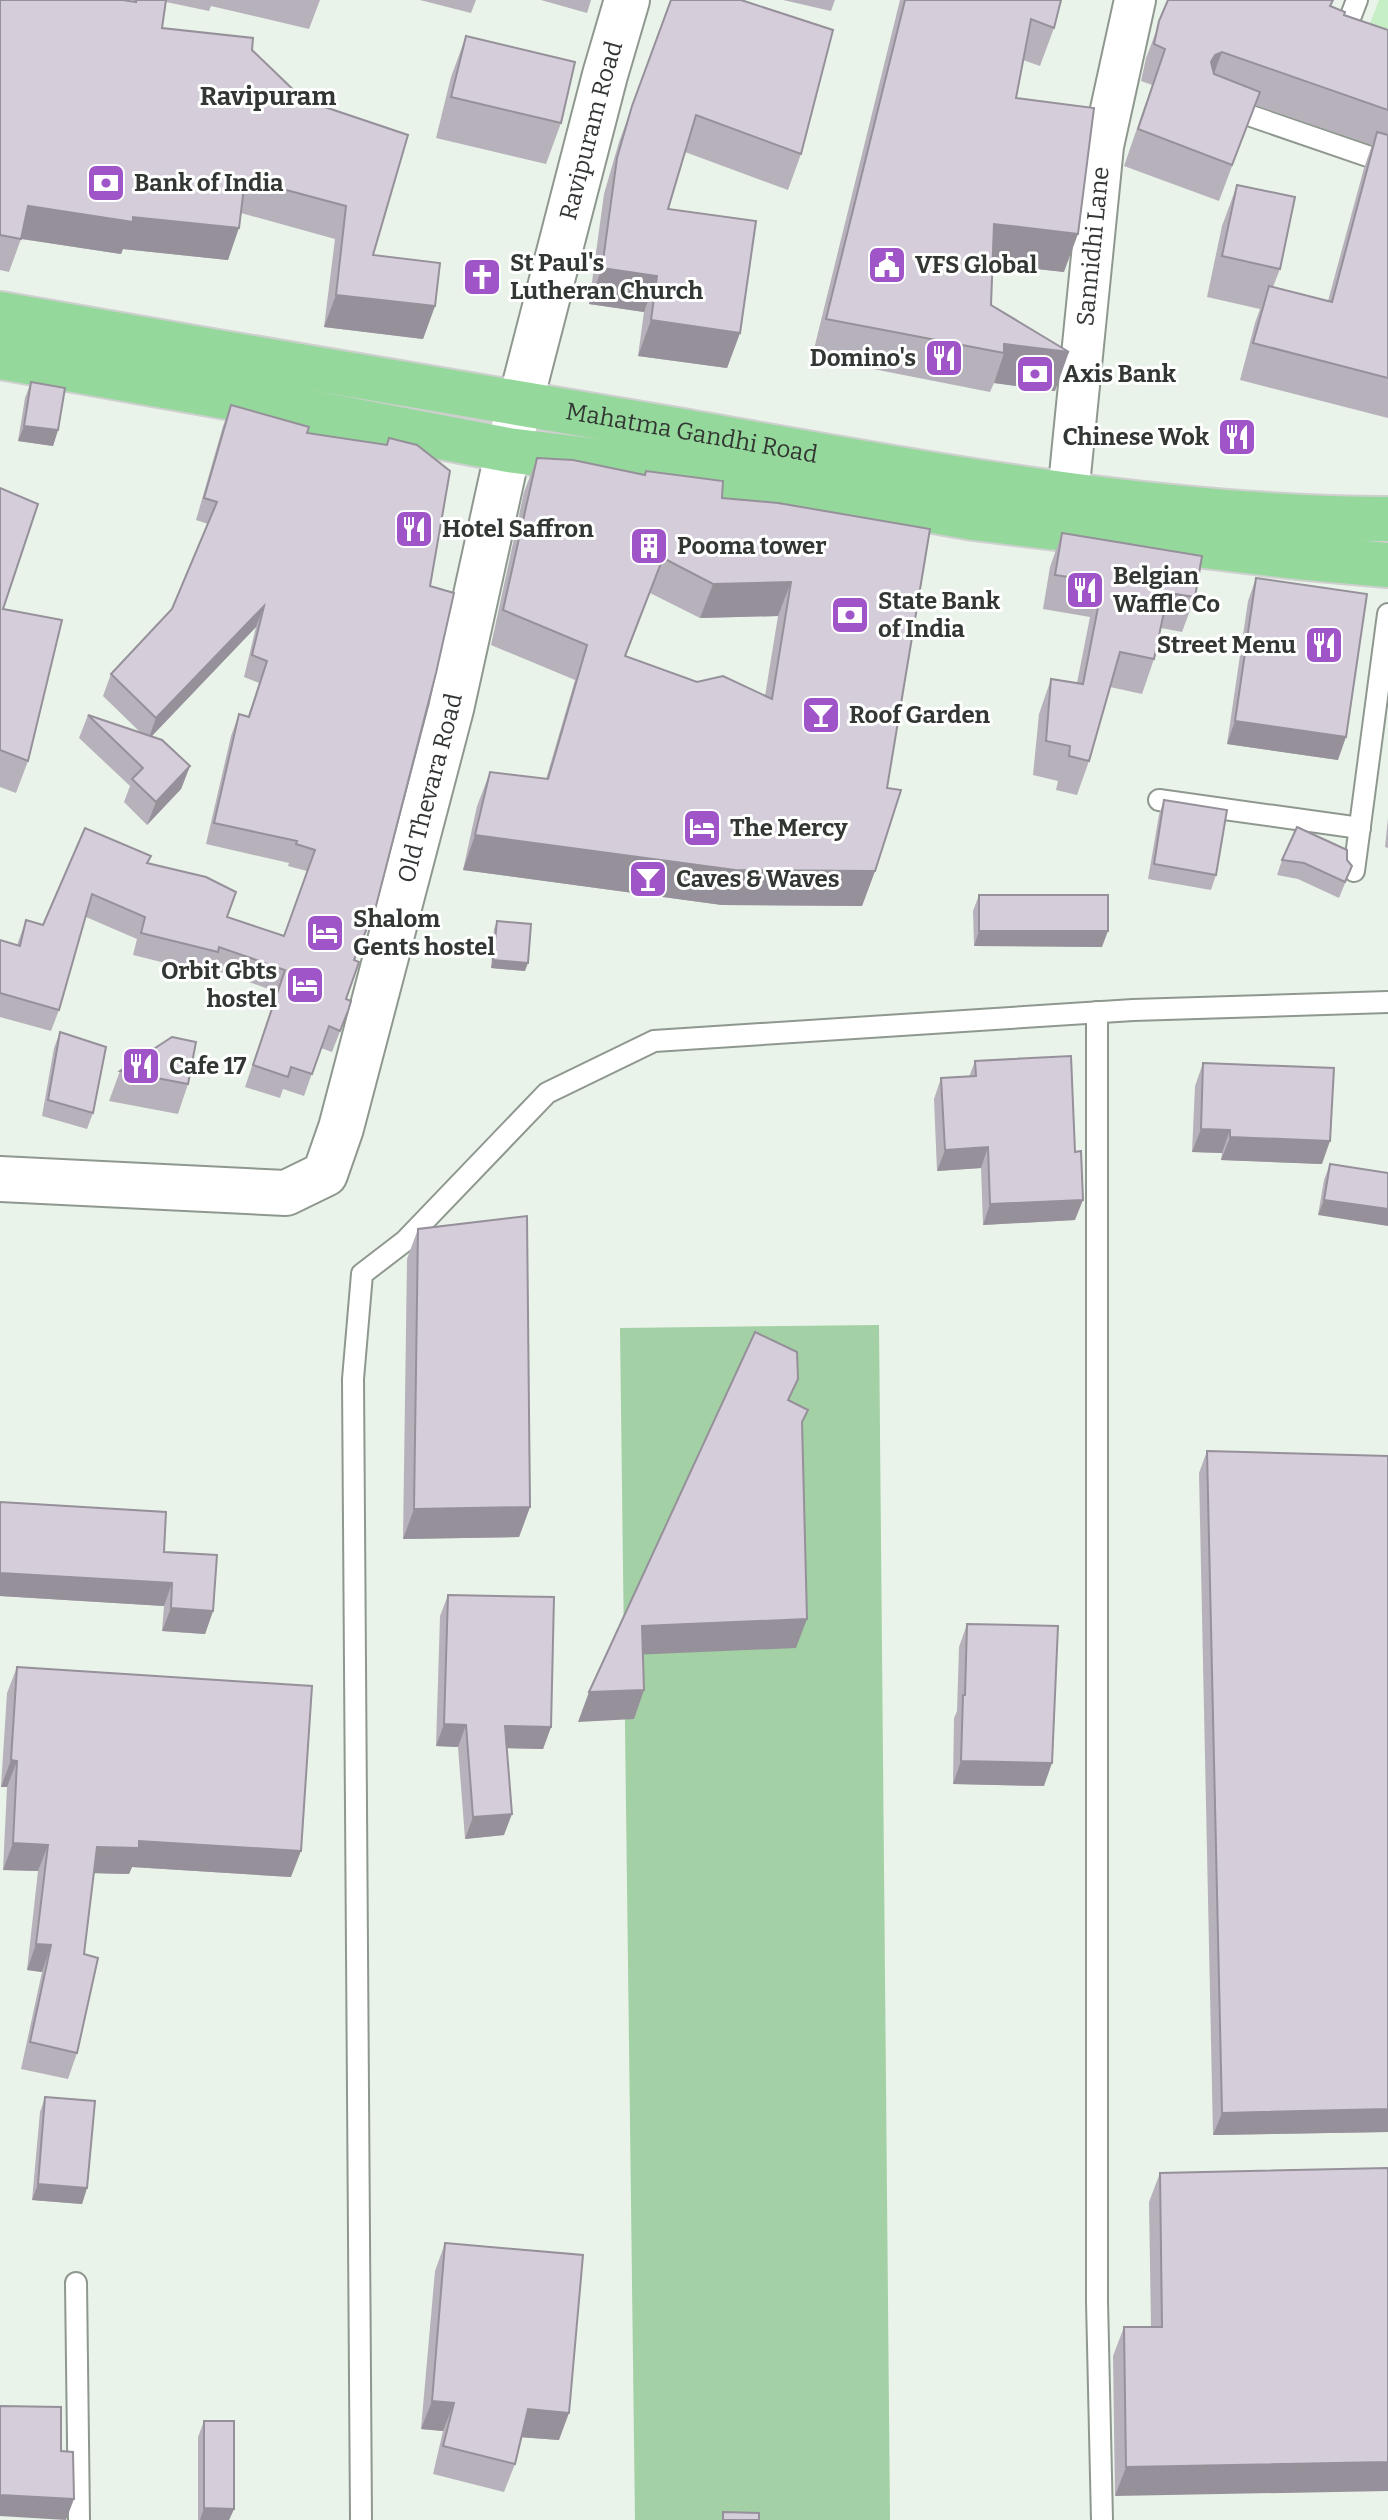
<svg xmlns="http://www.w3.org/2000/svg" width="1388" height="2520" font-family="Bitter,serif">
  <style>
    .green { fill: #c6efc6 }
    .water { fill: #a3d0a4 }
    .lines { fill: none; stroke-linecap: round; stroke-linejoin: round }
    .service-casing { stroke: #8f988f; stroke-width: 24 }
    .minor-casing { stroke: #8f988f; stroke-width: 44 }
    .tertiary-casing { stroke: #8f988f; stroke-width: 48 }
    .secondary-casing { stroke: #8f988f; stroke-width: 48 }
    .primary-casing { stroke: #cecfce; stroke-width: 48 }
    .service { stroke: #fff; stroke-width: 20 }
    .minor { stroke: #fff; stroke-width: 40 }
    .tertiary { stroke: #fff; stroke-width: 44 }
    .secondary { stroke: #fff; stroke-width: 44 }
    .primary { stroke: #94d99b; stroke-width: 44 }
    .wall { fill: #b7b1bb; fill-rule: evenodd }
    .shaded-wall { fill: #959099 }
    .building { fill: #d5ceda; stroke: #959099; stroke-width: 2; fill-rule: evenodd }
    .labels { text-anchor: middle; dominant-baseline: central; stroke-width: 6; stroke-linejoin: round; paint-order: stroke }
    .street-label { font-size: 24px; fill: #333733; stroke: #fff }
    .poi-label { font-size: 24px; font-weight: bold; fill: #333733; stroke: #fff; text-anchor: start }
    .neighbourhood-label { font-size: 26px; font-weight: bold; fill: #333733; stroke: #fff }
  </style>
  <rect width="100%" height="100%" fill="#e9f3e9"/>
  <polygon class="green" points="1379,0 1388,0 1388,56 1362,45"/>
  <polygon class="water" points="879,1325 890,2520 635,2520 620,1328"/>
  <g class="lines">
    <defs>
      <g id="service">
        <polyline points="1281,0 1347,26 1357,0"/>
        <polyline points="1225,107 1388,163"/>
        <polyline points="1159,800 1360,828"/>
        <polyline points="1354,871 1388,614"/>
        <polyline points="1097,1012 1097,2301 1102,2520"/>
        <polyline points="76,2283 79,2520"/>
        <polyline points="361,2520 353,1379 362,1274 405,1241 547,1093 654,1041 1133,1010 1388,1002"/>
      </g>
      <g id="minor">
        <path id="s1" d="M1068,495L1103,146L1135,0"/>
      </g>
      <g id="tertiary">
        <path id="s2" d="M0,1179L286,1193L325,1174L341,1128L451,709L508,450"/>
      </g>
      <g id="secondary">
        <path id="s3" d="M508,450L605,75L627,0"/>
      </g>
      <g id="primary">
        <path id="s4" d="M0,314C227,355 455,391 682,431C915,472 1150,518 1388,519"/>
        <polyline points="0,357 272,405 508,450 782,484 974,518 1297,557 1388,565"/>
      </g>
    </defs>
    <use href="#service" class="service-casing"/>
    <use href="#minor" class="minor-casing"/>
    <use href="#tertiary" class="tertiary-casing"/>
    <use href="#secondary" class="secondary-casing"/>
    <use href="#primary" class="primary-casing"/>
    <use href="#service" class="service"/>
    <use href="#minor" class="minor"/>
    <use href="#tertiary" class="tertiary"/>
    <use href="#secondary" class="secondary"/>
    <use href="#primary" class="primary"/>
  </g>
  <g class="wall">
    <polygon points="0,0 132,1 133,0 320,0 309,29 211,6 209,11 166,2 162,28 252,50 304,100 373,255 435,306 423,339 324,327 335,239 241,213 228,260 123,249 121,254 21,239 9,272 0,270"/>
    <polygon points="420,0 476,0 471,13"/>
    <polygon points="541,0 591,0 587,13"/>
    <polygon points="671,0 801,154 788,190 685,152 668,209 740,333 727,368 638,356 644,312 589,304 604,194 619,142"/>
    <polygon points="783,0 835,0 831,11"/>
    <polygon points="900,0 1061,0 1054,28 1040,66 1023,60 1016,98 1064,272 993,264 991,305 1055,391 994,383 990,392 812,357"/>
    <polygon points="1168,0 1330,6 1344,15 1388,30 1388,418 1240,380 1255,323 1260,309 1207,297 1222,226 1237,185 1280,269 1273,287 1328,301 1364,168 1372,145 1255,105 1219,201 1124,166 1152,85 1141,81 1146,58"/>
    <polygon points="466,36 561,123 546,164 436,138 451,77"/>
    <polygon points="31,382 58,430 53,446 18,441 25,398"/>
    <polygon points="231,405 307,433 386,444 389,438 355,960 346,999 348,1011 332,1052 321,1048 304,1096 283,1089 280,1098 245,1087 277,992 212,969 210,974 133,955 137,939 86,917 59,1010 51,1031 0,1017 0,940 17,945 26,920 43,925 85,828 148,863 227,917 284,936 307,871 288,866 289,863 206,844 231,736 239,714 248,716 259,683 244,677 256,627 152,736 190,766 181,789 147,825 124,802 130,786 79,738 88,715 141,733 103,696 111,674 172,609 208,524 196,520 223,426"/>
    <path d="M537,458L645,475L646,471L722,498L778,503L887,788L875,871L862,906L722,905L463,870L477,806L490,772L546,779L575,680L491,645L524,492ZM650,593L700,618L778,616L765,696L697,682L626,656Z"/>
    <polygon points="0,488 3,609 28,761 16,793 0,787"/>
    <polygon points="1062,533 1195,597 1182,632 1161,628 1154,659 1142,694 1110,687 1089,761 1077,795 1056,790 1058,781 1033,775 1039,714 1051,679 1077,683 1090,617 1043,609 1050,567"/>
    <polygon points="1256,578 1338,760 1227,744 1248,601"/>
    <polygon points="1164,800 1216,875 1211,890 1148,879 1159,815"/>
    <polygon points="1388,818 1388,848 1385,847"/>
    <polygon points="1282,860 1347,860 1352,866 1339,898 1298,879 1277,875"/>
    <polygon points="979,895 1102,947 974,946 973,911"/>
    <polygon points="497,921 525,971 491,968 494,929"/>
    <polygon points="60,1032 93,1113 87,1129 42,1116 54,1048"/>
    <polygon points="975,1061 1075,1152 1075,1220 983,1225 981,1168 937,1171 934,1099 941,1078 969,1077"/>
    <polygon points="1203,1063 1322,1164 1221,1160 1222,1153 1192,1152 1195,1086"/>
    <polygon points="120,1071 188,1084 178,1114 109,1101"/>
    <polygon points="1330,1164 1388,1173 1318,1215 1324,1180"/>
    <polygon points="418,1229 530,1507 519,1537 403,1539 407,1259"/>
    <polygon points="1207,1451 1388,1456 1388,2132 1213,2135 1199,1473"/>
    <polygon points="0,1502 164,1552 213,1611 205,1634 162,1631 164,1606 0,1596"/>
    <polygon points="448,1595 551,1727 543,1749 507,1748 504,1835 465,1839 458,1747 436,1746 440,1616"/>
    <polygon points="967,1624 1044,1786 953,1784 954,1718 957,1711 959,1647"/>
    <polygon points="17,1667 291,1877 132,1867 129,1874 94,1873 84,1954 77,2053 68,2079 21,2069 42,1972 27,1970 38,1871 3,1870 7,1787 1,1787 7,1693"/>
    <polygon points="45,2097 87,2188 82,2204 32,2200 40,2112"/>
    <polygon points="1388,2168 1115,2496 1113,2356 1124,2327 1151,2327 1149,2202 1160,2173"/>
    <polygon points="445,2243 559,2440 521,2437 515,2464 504,2492 433,2474 443,2431 421,2429 435,2271"/>
    <polygon points="204,2421 234,2509 229,2520 198,2520 198,2437"/>
  </g>
  <g class="shaded-wall">
    <polygon points="1222,52 1208,89 1211,62 1215,55"/>
    <polygon points="28,206 133,217 239,228 228,260 123,249 121,254 16,238"/>
    <polygon points="994,224 1078,234 1064,272 980,263"/>
    <polygon points="602,268 657,276 644,312 589,304"/>
    <polygon points="336,295 435,306 423,339 324,327"/>
    <polygon points="651,320 740,333 727,368 638,356"/>
    <polygon points="1004,344 1069,352 1055,391 994,383 1004,353"/>
    <polygon points="24,426 58,430 53,446 18,441"/>
    <polygon points="791,582 778,616 700,618 713,584"/>
    <polygon points="264,606 256,627 148,740 156,718"/>
    <polygon points="1235,721 1346,737 1338,760 1227,744"/>
    <polygon points="190,766 181,789 147,825 156,802"/>
    <polygon points="475,835 875,871 862,906 722,905 463,870"/>
    <polygon points="979,931 1108,931 1102,947 974,946"/>
    <polygon points="493,960 528,963 525,971 491,968"/>
    <polygon points="1201,1129 1230,1130 1222,1153 1192,1152"/>
    <polygon points="1230,1137 1330,1141 1322,1164 1221,1160"/>
    <polygon points="988,1147 981,1168 937,1171 945,1150"/>
    <polygon points="1083,1200 1075,1220 983,1225 990,1204"/>
    <polygon points="1324,1200 1388,1209 1388,1226 1318,1215"/>
    <polygon points="530,1507 519,1537 403,1539 414,1509"/>
    <polygon points="0,1573 172,1583 164,1606 0,1596"/>
    <polygon points="171,1608 213,1611 205,1634 162,1631"/>
    <polygon points="807,1619 796,1648 631,1655 642,1626"/>
    <polygon points="644,1690 634,1719 578,1722 589,1692"/>
    <polygon points="444,1724 466,1725 458,1747 436,1746"/>
    <polygon points="505,1726 551,1727 543,1749 497,1748"/>
    <polygon points="11,1760 17,1761 7,1787 1,1787"/>
    <polygon points="961,1761 1052,1763 1044,1786 953,1784"/>
    <polygon points="512,1814 504,1835 465,1839 473,1817"/>
    <polygon points="139,1841 301,1851 291,1877 132,1867 129,1874 87,1873 97,1847"/>
    <polygon points="13,1843 48,1845 38,1871 3,1870"/>
    <polygon points="36,1944 51,1945 42,1972 27,1970"/>
    <polygon points="1388,2109 1388,2132 1213,2135 1222,2113"/>
    <polygon points="38,2184 87,2188 82,2204 32,2200"/>
    <polygon points="432,2401 454,2403 443,2431 421,2429"/>
    <polygon points="528,2409 569,2413 559,2440 518,2437"/>
    <polygon points="1388,2462 1388,2491 1115,2496 1126,2467"/>
    <polygon points="0,2495 74,2499 66,2520 0,2516"/>
    <polygon points="204,2508 234,2509 229,2520 200,2520"/>
  </g>
  <g class="building">
    <polygon points="0,0 123,0 136,2 136,0 166,0 162,28 253,38 252,50 304,100 408,135 373,255 440,263 435,306 336,295 346,206 245,179 239,228 133,217 133,222 28,206 21,239 0,235"/>
    <polygon points="671,0 741,0 833,30 801,154 696,115 668,209 756,221 740,333 651,320 657,276 602,268 617,158 632,106"/>
    <polygon points="905,0 1061,0 1054,28 1031,19 1016,98 1094,108 1078,234 994,224 991,305 1069,352 1004,344 1004,353 826,319"/>
    <polygon points="1168,0 1333,0 1330,6 1345,12 1344,15 1388,30 1388,110 1222,52 1215,55 1211,62 1214,74 1260,92 1232,165 1138,129 1165,49 1154,44 1159,21"/>
    <polygon points="466,36 575,62 561,123 451,97"/>
    <polygon points="1377,132 1388,135 1388,378 1253,343 1269,286 1332,302"/>
    <polygon points="1237,185 1295,197 1280,269 1222,256"/>
    <polygon points="31,382 65,388 58,430 24,426"/>
    <polygon points="231,405 309,427 307,433 387,445 389,438 417,445 450,471 430,586 454,593 436,673 376,906 354,960 359,962 346,999 351,1001 348,1011 340,1031 329,1026 312,1074 291,1067 288,1077 253,1065 285,970 219,947 218,952 141,933 145,917 92,894 59,1010 0,993 0,940 20,946 26,920 43,925 85,828 151,856 147,863 206,877 236,892 227,917 284,936 315,850 296,844 297,841 214,823 239,714 249,717 267,661 252,655 264,606 156,718 111,674 172,609 217,502 204,498"/>
    <path d="M537,458L573,460L645,475L646,471L723,481L722,498L778,503L930,529L887,788L901,790L875,871L735,870L475,835L490,772L548,779L587,645L503,610ZM663,558L713,584L791,582L772,699L723,676L697,682L625,656Z"/>
    <polygon points="0,488 38,504 3,609 62,620 28,761 0,750"/>
    <polygon points="1062,533 1202,556 1195,597 1168,593 1154,659 1120,652 1089,761 1069,756 1070,746 1046,741 1051,679 1083,684 1103,582 1055,575"/>
    <polygon points="1256,578 1367,594 1346,737 1235,721"/>
    <polygon points="88,715 162,740 190,766 156,802 132,779 143,768"/>
    <polygon points="1164,800 1227,810 1216,875 1154,864"/>
    <polygon points="1297,827 1347,850 1347,860 1352,866 1345,882 1304,863 1282,860"/>
    <rect x="979" y="895" width="129" height="36"/>
    <polygon points="497,921 531,924 528,963 493,960"/>
    <polygon points="60,1032 106,1047 93,1113 48,1100"/>
    <polygon points="172,1037 196,1042 188,1084 120,1071"/>
    <polygon points="1071,1056 1075,1152 1081,1151 1083,1200 990,1204 988,1147 945,1150 941,1078 976,1076 975,1061"/>
    <polygon points="1203,1063 1334,1068 1330,1141 1230,1137 1230,1130 1201,1129"/>
    <polygon points="1330,1164 1388,1173 1388,1209 1324,1200"/>
    <polygon points="527,1216 530,1507 414,1509 418,1229"/>
    <polygon points="755,1332 797,1352 798,1379 788,1400 808,1410 802,1422 807,1619 642,1626 644,1690 589,1692"/>
    <polygon points="1207,1451 1388,1456 1388,2109 1222,2113"/>
    <polygon points="0,1502 166,1512 164,1552 217,1555 213,1611 171,1608 172,1583 0,1573"/>
    <polygon points="448,1595 554,1597 551,1727 505,1726 512,1814 473,1817 466,1725 444,1724"/>
    <polygon points="967,1624 1058,1626 1052,1763 961,1761 963,1695 965,1695"/>
    <polygon points="17,1667 312,1686 301,1851 139,1841 139,1848 97,1847 84,1954 98,1958 77,2053 30,2042 51,1945 36,1944 48,1845 13,1843 17,1761 11,1760"/>
    <polygon points="45,2097 95,2101 87,2188 38,2184"/>
    <polygon points="1388,2168 1388,2462 1126,2467 1124,2327 1162,2327 1160,2173"/>
    <polygon points="445,2243 583,2255 569,2413 528,2409 515,2464 443,2446 454,2403 432,2401"/>
    <polygon points="0,2406 61,2407 61,2451 73,2452 74,2499 0,2495"/>
    <polygon points="204,2421 234,2421 234,2509 204,2508"/>
    <polygon points="723,2512 759,2513 759,2520 723,2520"/>
  </g>
  <defs>
    <symbol id="bank-square" viewBox="-11 -11 22 22"><rect x="-9" y="-9" width="18" height="18" rx="4" fill="#9f54c7" stroke="#fff"/><path d="M-6-4H6V4H-6ZM0-2.3a2.3 2.3 0 1 0 0 4.6a2.3 2.3 0 1 0 0-4.6Z" fill="#fff"/></symbol>
    <symbol id="civic-square" viewBox="-11 -11 22 22"><rect x="-9" y="-9" width="18" height="18" rx="4" fill="#9f54c7" stroke="#fff"/><path d="M-.6-6.5H3V-4.5H.6V-3L4-1V1h2V6H-6V1h2V-1L-.6-3ZM-1.2 2.5V6h2.4V2.5Z" fill="#fff"/></symbol>
    <symbol id="church-square" viewBox="-11 -11 22 22"><rect x="-9" y="-9" width="18" height="18" rx="4" fill="#9f54c7" stroke="#fff"/><path d="M-1.2-6h2.4v3.5h3.3v2.4h-3.3V6h-2.4V-.1h-3.3v-2.4h3.3Z" fill="#fff"/></symbol>
    <symbol id="restaurant-square" viewBox="-11 -11 22 22"><rect x="-9" y="-9" width="18" height="18" rx="4" fill="#9f54c7" stroke="#fff"/><path d="M-5-6h1v4h1v-4h1v4h1v-4h1v5L-1.5 .5V6h-2V.5L-5-1ZM5-6V6H3V1.5H1.5Q1.5-4 5-6Z" fill="#fff"/></symbol>
    <symbol id="building-square" viewBox="-11 -11 22 22"><rect x="-9" y="-9" width="18" height="18" rx="4" fill="#9f54c7" stroke="#fff"/><path d="M-4-6H4V6H1V3H-1V6H-4ZM-2.5-4.3h1.7v1.8h-1.7ZM.8-4.3h1.7v1.8H.8ZM-2.5-1h1.7V.8h-1.7ZM.8-1h1.7V.8H.8Z" fill="#fff"/></symbol>
    <symbol id="bar-square" viewBox="-11 -11 22 22"><rect x="-9" y="-9" width="18" height="18" rx="4" fill="#9f54c7" stroke="#fff"/><path d="M-6-5H6L.8 .8V4.5H3.5V6h-7V4.5H-.8V.8Z" fill="#fff"/></symbol>
    <symbol id="hotel-square" viewBox="-11 -11 22 22"><rect x="-9" y="-9" width="18" height="18" rx="4" fill="#9f54c7" stroke="#fff"/><path d="M-6-4.5h1.5V1H6V5H4.5V3h-9V5H-6ZM-4 0a1.8 1.8 0 1 1 3.6 0ZM.5 0V-2.5h3Q6-2.5 6 0Z" fill="#fff"/></symbol>
  </defs>
  <g fill-rule="evenodd">
    <use href="#bank-square" x="84" y="161" width="44" height="44"/>
    <use href="#civic-square" x="865" y="243" width="44" height="44"/>
    <use href="#church-square" x="460" y="255" width="44" height="44"/>
    <use href="#restaurant-square" x="922" y="336" width="44" height="44"/>
    <use href="#bank-square" x="1013" y="352" width="44" height="44"/>
    <use href="#restaurant-square" x="1215" y="415" width="44" height="44"/>
    <use href="#restaurant-square" x="392" y="507" width="44" height="44"/>
    <use href="#building-square" x="627" y="524" width="44" height="44"/>
    <use href="#restaurant-square" x="1063" y="568" width="44" height="44"/>
    <use href="#bank-square" x="828" y="593" width="44" height="44"/>
    <use href="#restaurant-square" x="1302" y="623" width="44" height="44"/>
    <use href="#bar-square" x="799" y="693" width="44" height="44"/>
    <use href="#hotel-square" x="680" y="806" width="44" height="44"/>
    <use href="#bar-square" x="626" y="857" width="44" height="44"/>
    <use href="#hotel-square" x="303" y="911" width="44" height="44"/>
    <use href="#hotel-square" x="283" y="963" width="44" height="44"/>
    <use href="#restaurant-square" x="119" y="1044" width="44" height="44"/>
  </g>
  <g class="labels">
    <g class="street-label">
      <text stroke="none"><textPath href="#s3" startOffset="330">Ravipuram Road</textPath></text>
      <text stroke="none"><textPath href="#s1" startOffset="250">Sannidhi Lane</textPath></text>
      <text stroke="none"><textPath href="#s4" startOffset="702">Mahatma Gandhi Road</textPath></text>
      <text stroke="none"><textPath href="#s2" startOffset="730">Old Thevara Road</textPath></text>
    </g>
    <g class="poi-label">
      <text x="134" y="183">Bank of India</text>
      <text x="510" y="263">St Paul's<tspan x="510" dy="28">Lutheran Church</tspan></text>
      <text x="915" y="265">VFS Global</text>
      <text x="916" y="358" text-anchor="end">Domino's</text>
      <text x="1063" y="374">Axis Bank</text>
      <text x="1209" y="437" text-anchor="end">Chinese Wok</text>
      <text x="442" y="529">Hotel Saffron</text>
      <text x="677" y="546">Pooma tower</text>
      <text x="1113" y="576">Belgian<tspan x="1113" dy="28">Waffle Co</tspan></text>
      <text x="878" y="601">State Bank<tspan x="878" dy="28">of India</tspan></text>
      <text x="1296" y="645" text-anchor="end">Street Menu</text>
      <text x="849" y="715">Roof Garden</text>
      <text x="730" y="828">The Mercy</text>
      <text x="676" y="879">Caves &amp; Waves</text>
      <text x="353" y="919">Shalom<tspan x="353" dy="28">Gents hostel</tspan></text>
      <text x="277" y="971" text-anchor="end">Orbit Gbts<tspan x="277" dy="28">hostel</tspan></text>
      <text x="169" y="1066">Cafe 17</text>
    </g>
    <g class="neighbourhood-label">
      <text x="268" y="96">Ravipuram</text>
    </g>
  </g>
</svg>
